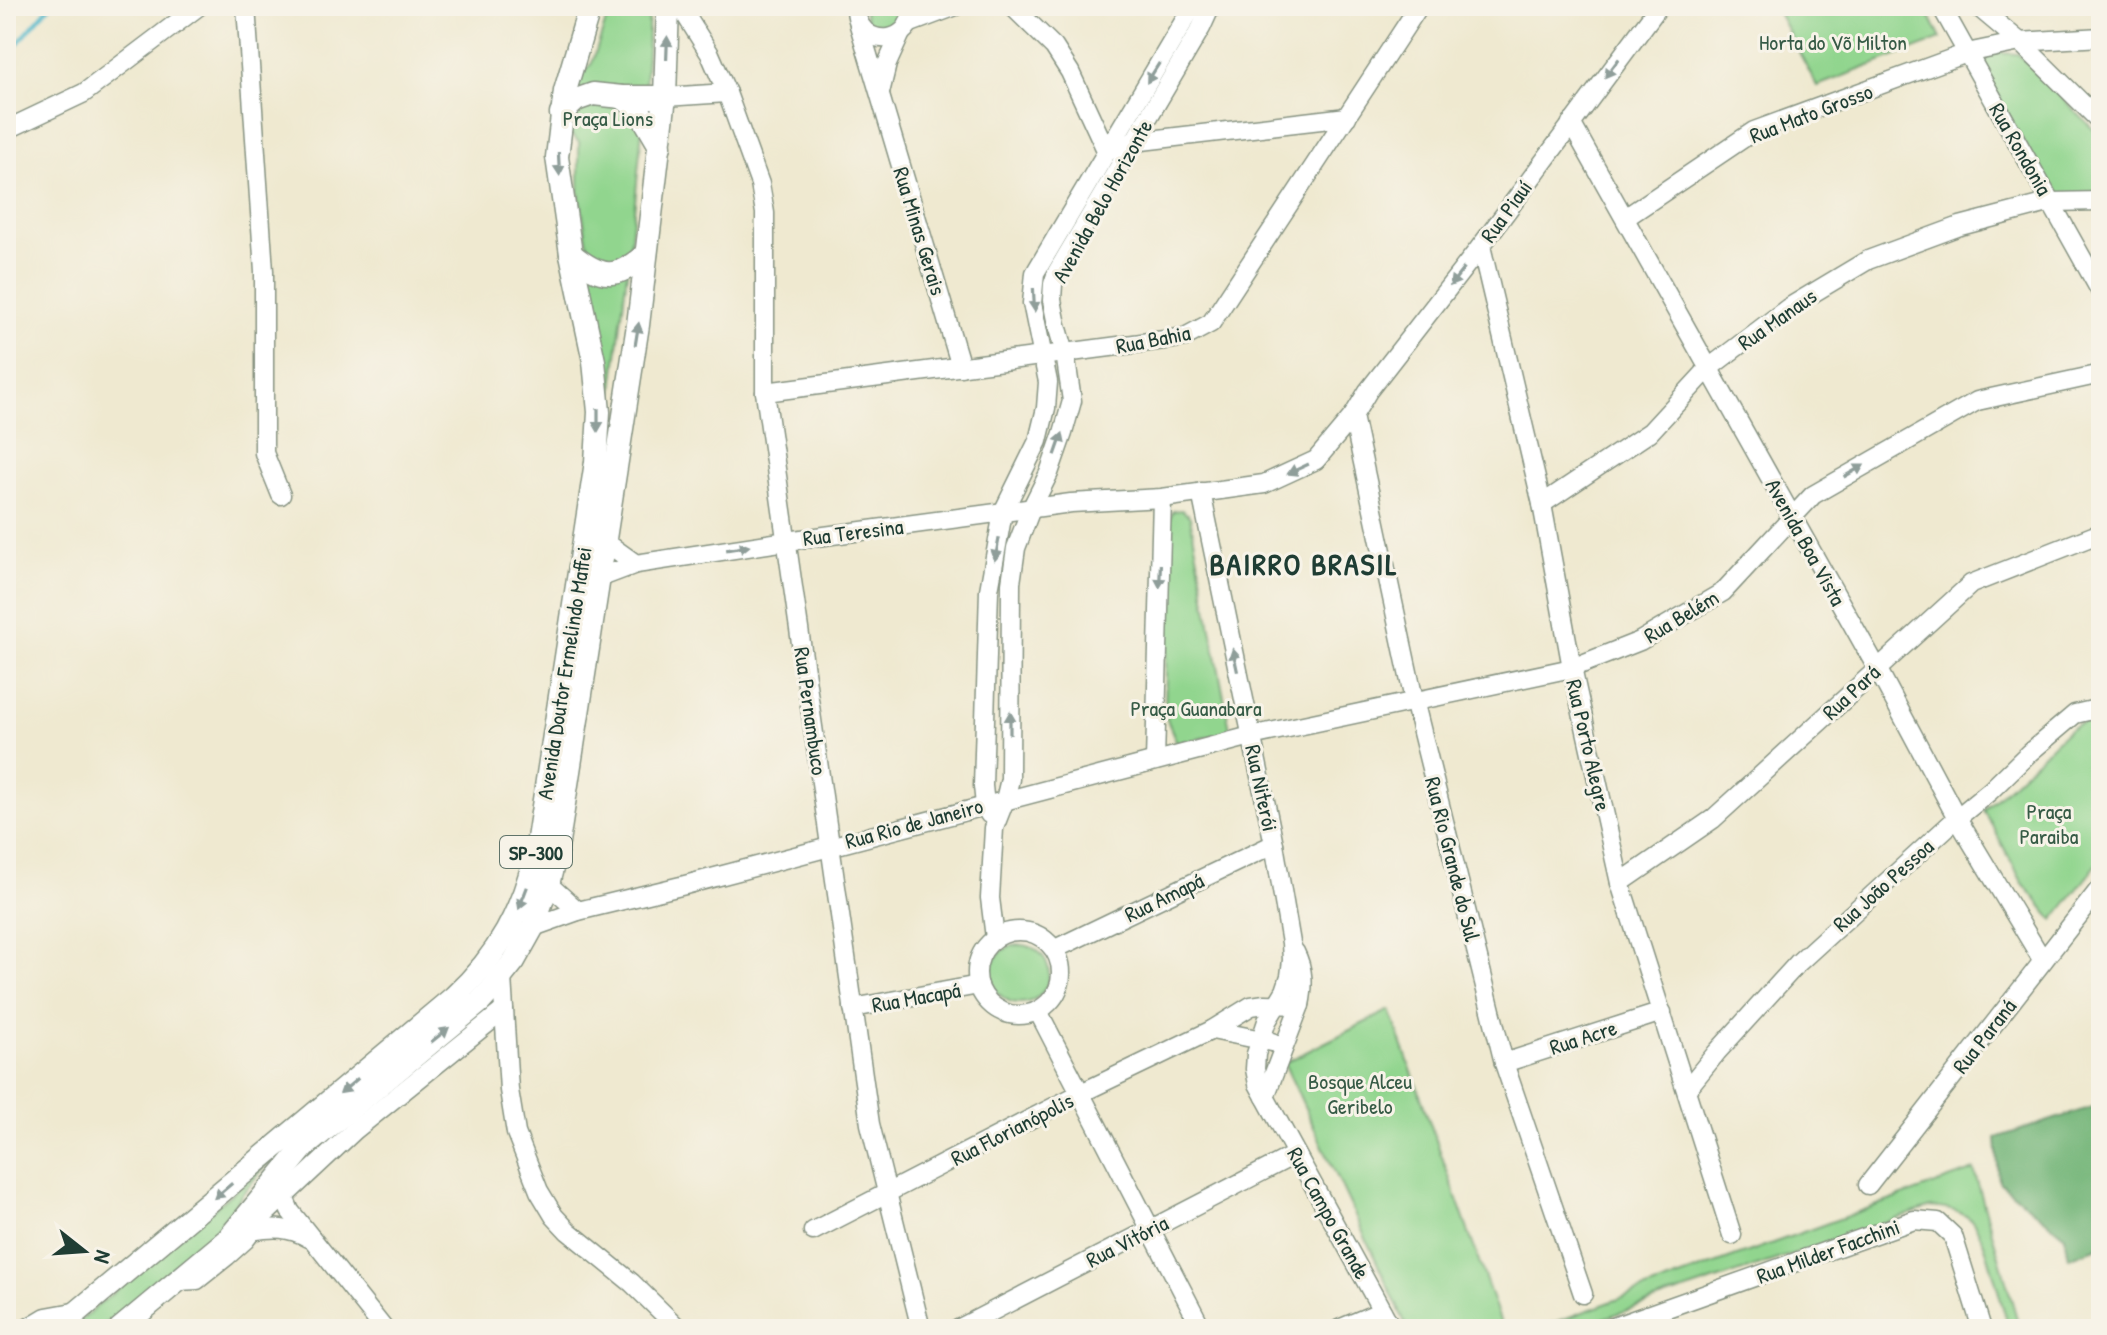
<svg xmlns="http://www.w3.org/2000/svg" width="2107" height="1335" font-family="'Patrick Hand',sans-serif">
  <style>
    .green { fill: #91d58e; stroke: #588961; stroke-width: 2 }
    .forest { fill: #74b679; stroke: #4a7a56; stroke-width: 2 }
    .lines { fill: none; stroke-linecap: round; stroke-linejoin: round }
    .stream { stroke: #4db8ca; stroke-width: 4 }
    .minor-casing { stroke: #879382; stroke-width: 21 }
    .major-casing { stroke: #879382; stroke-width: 25 }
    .minor { stroke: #fff; stroke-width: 18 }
    .major { stroke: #fff; stroke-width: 22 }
    .oneway { fill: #8f9e9a }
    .labels { text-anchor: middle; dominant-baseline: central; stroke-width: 6; stroke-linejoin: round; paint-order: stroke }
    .shield { fill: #f7f3e8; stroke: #60746a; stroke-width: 2 }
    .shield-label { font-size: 20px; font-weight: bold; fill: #1f3d34 }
    .park-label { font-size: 22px; fill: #365b46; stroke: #f7f3e8 }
    .street-label { font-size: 22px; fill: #1f3d34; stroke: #f7f3e8 }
    .district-label { font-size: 30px; font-weight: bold; letter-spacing: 2px; fill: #1f3d34; stroke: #f7f3e8 }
  </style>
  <rect width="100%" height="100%" fill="#f7f3e8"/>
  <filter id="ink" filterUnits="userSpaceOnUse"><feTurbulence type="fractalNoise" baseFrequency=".0125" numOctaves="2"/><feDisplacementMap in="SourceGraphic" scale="16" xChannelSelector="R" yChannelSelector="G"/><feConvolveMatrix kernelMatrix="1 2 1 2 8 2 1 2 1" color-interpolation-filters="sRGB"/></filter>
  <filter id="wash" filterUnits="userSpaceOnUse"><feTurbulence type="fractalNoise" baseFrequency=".006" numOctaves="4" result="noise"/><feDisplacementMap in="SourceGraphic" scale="32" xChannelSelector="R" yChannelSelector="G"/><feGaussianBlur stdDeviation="1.8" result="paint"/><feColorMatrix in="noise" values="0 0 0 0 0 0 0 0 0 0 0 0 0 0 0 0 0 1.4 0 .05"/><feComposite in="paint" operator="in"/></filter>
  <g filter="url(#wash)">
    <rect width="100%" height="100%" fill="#efe9d0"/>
    <g class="green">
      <path d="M611,6H649C645,144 626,281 609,419L594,361L590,288L578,244L588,245L579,193V142L568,132L579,79L592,63Z"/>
      <path d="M863,6H904C903,24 897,28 881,32L868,25Z"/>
      <polygon points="1777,6 1925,6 1941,39 1817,86 1775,7"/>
      <polygon points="2000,53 2018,54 2101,137 2101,200 2053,196 1981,66 1989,56"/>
      <polygon points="1182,510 1190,517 1230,729 1222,734 1177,743 1165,715 1169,520 1173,511"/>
      <polygon points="2101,714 2101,859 2053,920 2022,882 1984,810 2069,729"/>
      <circle cx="1020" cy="974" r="29"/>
      <polygon points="1390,1010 1503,1329 1408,1329 1284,1063"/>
      <polygon points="269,1162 243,1193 218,1229 200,1245 99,1329 70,1329"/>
      <path d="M1974,1170L2020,1329H2009C2001,1305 1987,1238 1972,1221C1962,1210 1946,1209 1931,1207L1572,1329H1536Z"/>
    </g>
    <polygon class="forest" points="2101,1104 2101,1246 2069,1258 2065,1236 1999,1182 1996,1138"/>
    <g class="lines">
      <polyline class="stream" points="6,57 50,6"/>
    </g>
  </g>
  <g filter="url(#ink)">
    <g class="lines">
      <defs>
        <g id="minor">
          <polyline points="246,6 264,271 264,453 281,495"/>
          <polyline points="680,6 710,54 727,93 760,184 765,213 765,392 870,1124 921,1329"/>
          <path d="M856,6C855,52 917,46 911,6"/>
          <polyline points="1012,6 1054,47 1070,72 1106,150 1133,142 1347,117"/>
          <polyline points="1941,6 2101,292"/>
          <polyline points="1977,6 2020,42 2101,122"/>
          <polyline points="908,24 956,6"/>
          <polyline points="859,25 961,367"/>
          <polyline points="880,93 887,64 901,33"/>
          <polyline points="665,97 727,93"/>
          <polyline points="1571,123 1877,668 1957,818 2043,961"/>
          <polyline points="6,130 84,93 199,6"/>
          <polyline points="1625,218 1754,131 1967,53 2020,42 2101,37"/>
          <polyline points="1481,246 1542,504 1572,668 1620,883 1732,1235"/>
          <polyline points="765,392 1172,339 1185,337 1211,323 1419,6"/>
          <polyline points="1353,416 1414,700 1504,1063 1583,1294"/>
          <polyline points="1201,492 1274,844 1291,943 1292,960 1290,976 1285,991 1267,1021 1256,1054 1255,1069 1258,1084 1392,1329"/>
          <polyline points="1542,504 1650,432 1709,368 1788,308 1868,260 1960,226 2052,202 2101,201"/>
          <polyline points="604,541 636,564"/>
          <polyline points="599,578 636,564 787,541 1071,503 1162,498 1264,484 1316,460 1353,416 1368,391 1481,246 1659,6"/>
          <polyline points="1155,761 1162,498"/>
          <polyline points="989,814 985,805 983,786 989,590 1003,512 1038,441 1046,408 1048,382 1032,303 1035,273 1193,6"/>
          <polyline points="1620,883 1713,819 1971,584 2093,536 2101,536"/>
          <polyline points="548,884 578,911"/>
          <polyline points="533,927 578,911 685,885 1251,736 1572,668 1640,641 1723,592 1813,495 1977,401 2101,374"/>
          <circle cx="1019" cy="973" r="42"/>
          <polyline points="995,938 990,898 994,828 1005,800 1010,779 1011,583 1016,548 1031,509 1049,473 1063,433 1072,401 1065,353 1057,325 1052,300 1053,284 1057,272 1201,28 1211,6"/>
          <polyline points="1055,949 1274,844"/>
          <polyline points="502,977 509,1090 516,1133 539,1191 554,1216 568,1231 632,1283 679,1329"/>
          <polyline points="853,1008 979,985"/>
          <polyline points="1038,1011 1202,1329"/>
          <polyline points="1212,1030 1272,1042"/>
          <polyline points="1504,1063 1662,1012"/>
          <polyline points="1687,1089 1717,1052 1798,963 1957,818 1990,791 2029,753 2075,714 2101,708"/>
          <path d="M1265,1097L1300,1005C1304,986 1304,970 1295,952"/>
          <polyline points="1868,1185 2101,887"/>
          <polyline points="280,1188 290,1211 384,1329"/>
          <polyline points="261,1218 355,1130 504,1010"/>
          <path d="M252,1231C274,1227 289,1227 309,1238"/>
          <polyline points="813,1231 1081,1093 1212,1030 1251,1006 1265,1004 1300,1005"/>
          <polyline points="178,1281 197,1280 227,1256 245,1240 252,1231 265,1206"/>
          <polyline points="26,1329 46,1317 79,1311"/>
          <polyline points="958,1329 1296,1154"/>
          <polyline points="1339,1329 1382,1311"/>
          <polyline points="1608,1329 1914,1220 1938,1222 1953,1236 1982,1329"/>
        </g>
        <g id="major">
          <polyline points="622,97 639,110 660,146"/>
          <polyline points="561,114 576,100 593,94 622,97 665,97"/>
          <path d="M571,254C602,279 616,280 646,254"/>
          <path d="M57,1329L454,997C499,955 522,912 536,852L596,462L599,412L594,361L571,254L557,157L565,91L590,6"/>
          <polyline points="120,1329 228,1239 304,1147 480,1002 490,991 514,961 533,927 548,884 557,849 638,325 665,97 668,6"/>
        </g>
      </defs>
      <use href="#minor" class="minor-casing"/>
      <use href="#major" class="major-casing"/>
      <use href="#minor" class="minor"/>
      <use href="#major" class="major"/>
    </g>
    <defs><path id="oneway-solid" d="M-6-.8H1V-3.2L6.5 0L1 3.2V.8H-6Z" transform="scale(2)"/></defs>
    <g class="oneway">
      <use href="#oneway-solid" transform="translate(667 48) rotate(-88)"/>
      <use href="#oneway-solid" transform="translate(1612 68) rotate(127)"/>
      <use href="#oneway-solid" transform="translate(1153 73) rotate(122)"/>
      <use href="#oneway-solid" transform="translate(559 164) rotate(87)"/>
      <use href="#oneway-solid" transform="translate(1457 277) rotate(128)"/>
      <use href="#oneway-solid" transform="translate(1034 300) rotate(87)"/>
      <use href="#oneway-solid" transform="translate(637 334) rotate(-81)"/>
      <use href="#oneway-solid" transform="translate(598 420) rotate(90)"/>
      <use href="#oneway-solid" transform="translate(1059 444) rotate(-71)"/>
      <use href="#oneway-solid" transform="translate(1298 469) rotate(155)"/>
      <use href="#oneway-solid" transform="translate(1854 471) rotate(-30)"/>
      <use href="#oneway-solid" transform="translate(738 548) rotate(-9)"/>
      <use href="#oneway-solid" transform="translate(997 549) rotate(101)"/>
      <use href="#oneway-solid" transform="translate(1160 576) rotate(92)"/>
      <use href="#oneway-solid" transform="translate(1235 660) rotate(-102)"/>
      <use href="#oneway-solid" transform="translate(1010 723) rotate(-90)"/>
      <use href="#oneway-solid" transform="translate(523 898) rotate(111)"/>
      <use href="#oneway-solid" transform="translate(440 1035) rotate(-39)"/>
      <use href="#oneway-solid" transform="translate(349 1086) rotate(140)"/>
      <use href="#oneway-solid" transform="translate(223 1191) rotate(140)"/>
    </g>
  </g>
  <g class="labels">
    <rect class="shield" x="500" y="836" width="72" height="32" rx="6"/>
    <g class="shield-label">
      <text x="536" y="852">SP-300</text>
    </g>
    <g class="park-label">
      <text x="1833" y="42">Horta do Võ Milton</text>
      <text x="608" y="118">Praça Lions</text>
      <text x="1196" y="708">Praça Guanabara</text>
      <text x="2049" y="811">Praça<tspan x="2049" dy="25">Paraiba</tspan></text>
      <text x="1360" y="1081">Bosque Alceu<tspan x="1360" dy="25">Geribelo</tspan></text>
    </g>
    <g class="street-label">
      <text transform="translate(1811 113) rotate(-21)">Rua Mato Grosso</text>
      <text transform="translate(2021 149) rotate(60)">Rua Rondonia</text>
      <text transform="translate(1102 201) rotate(-61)">Avenida Belo Horizonte</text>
      <text transform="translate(1506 211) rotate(-54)">Rua Piauí</text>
      <text transform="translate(920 231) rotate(73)">Rua Minas Gerais</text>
      <text transform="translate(1777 319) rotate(-35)">Rua Manaus</text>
      <text transform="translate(1153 339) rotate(-11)">Rua Bahia</text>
      <text transform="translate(853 532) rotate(-7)">Rua Teresina</text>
      <text transform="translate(1806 542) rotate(61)">Avenida Boa Vista</text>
      <text transform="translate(1681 616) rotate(-31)">Rua Belém</text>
      <text transform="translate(564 673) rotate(-81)">Avenida Doutor Ermelindo Maffei</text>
      <text transform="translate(1851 692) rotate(-43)">Rua Pará</text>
      <text transform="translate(811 711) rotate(82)">Rua Pernambuco</text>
      <text transform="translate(1589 745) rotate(77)">Rua Porto Alegre</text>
      <text transform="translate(1262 788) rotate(78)">Rua Niterói</text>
      <text transform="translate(914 823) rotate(-15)">Rua Rio de Janeiro</text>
      <text transform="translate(1453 859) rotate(76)">Rua Rio Grande do Sul</text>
      <text transform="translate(1883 885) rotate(-42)">Rua João Pessoa</text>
      <text transform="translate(1164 897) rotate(-26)">Rua Amapá</text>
      <text transform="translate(916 997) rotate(-10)">Rua Macapá</text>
      <text transform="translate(1984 1036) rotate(-52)">Rua Paraná</text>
      <text transform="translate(1583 1037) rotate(-18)">Rua Acre</text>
      <text transform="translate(1012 1129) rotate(-27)">Rua Florianópolis</text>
      <text transform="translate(1329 1213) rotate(61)">Rua Campo Grande</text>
      <text transform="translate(1127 1241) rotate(-27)">Rua Vitória</text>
      <text transform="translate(1828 1251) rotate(-20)">Rua Milder Facchini</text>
    </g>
    <g class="district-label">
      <text x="1304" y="564">BAIRRO BRASIL</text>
    </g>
  </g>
  <rect width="2107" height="1335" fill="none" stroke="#f7f3e8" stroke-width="32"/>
  <g transform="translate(84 1251) rotate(107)" stroke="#f7f3e8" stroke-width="6" paint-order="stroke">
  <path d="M0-6L14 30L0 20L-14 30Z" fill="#1f3d34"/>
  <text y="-12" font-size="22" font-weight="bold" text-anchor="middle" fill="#1f3d34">N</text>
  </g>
</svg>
